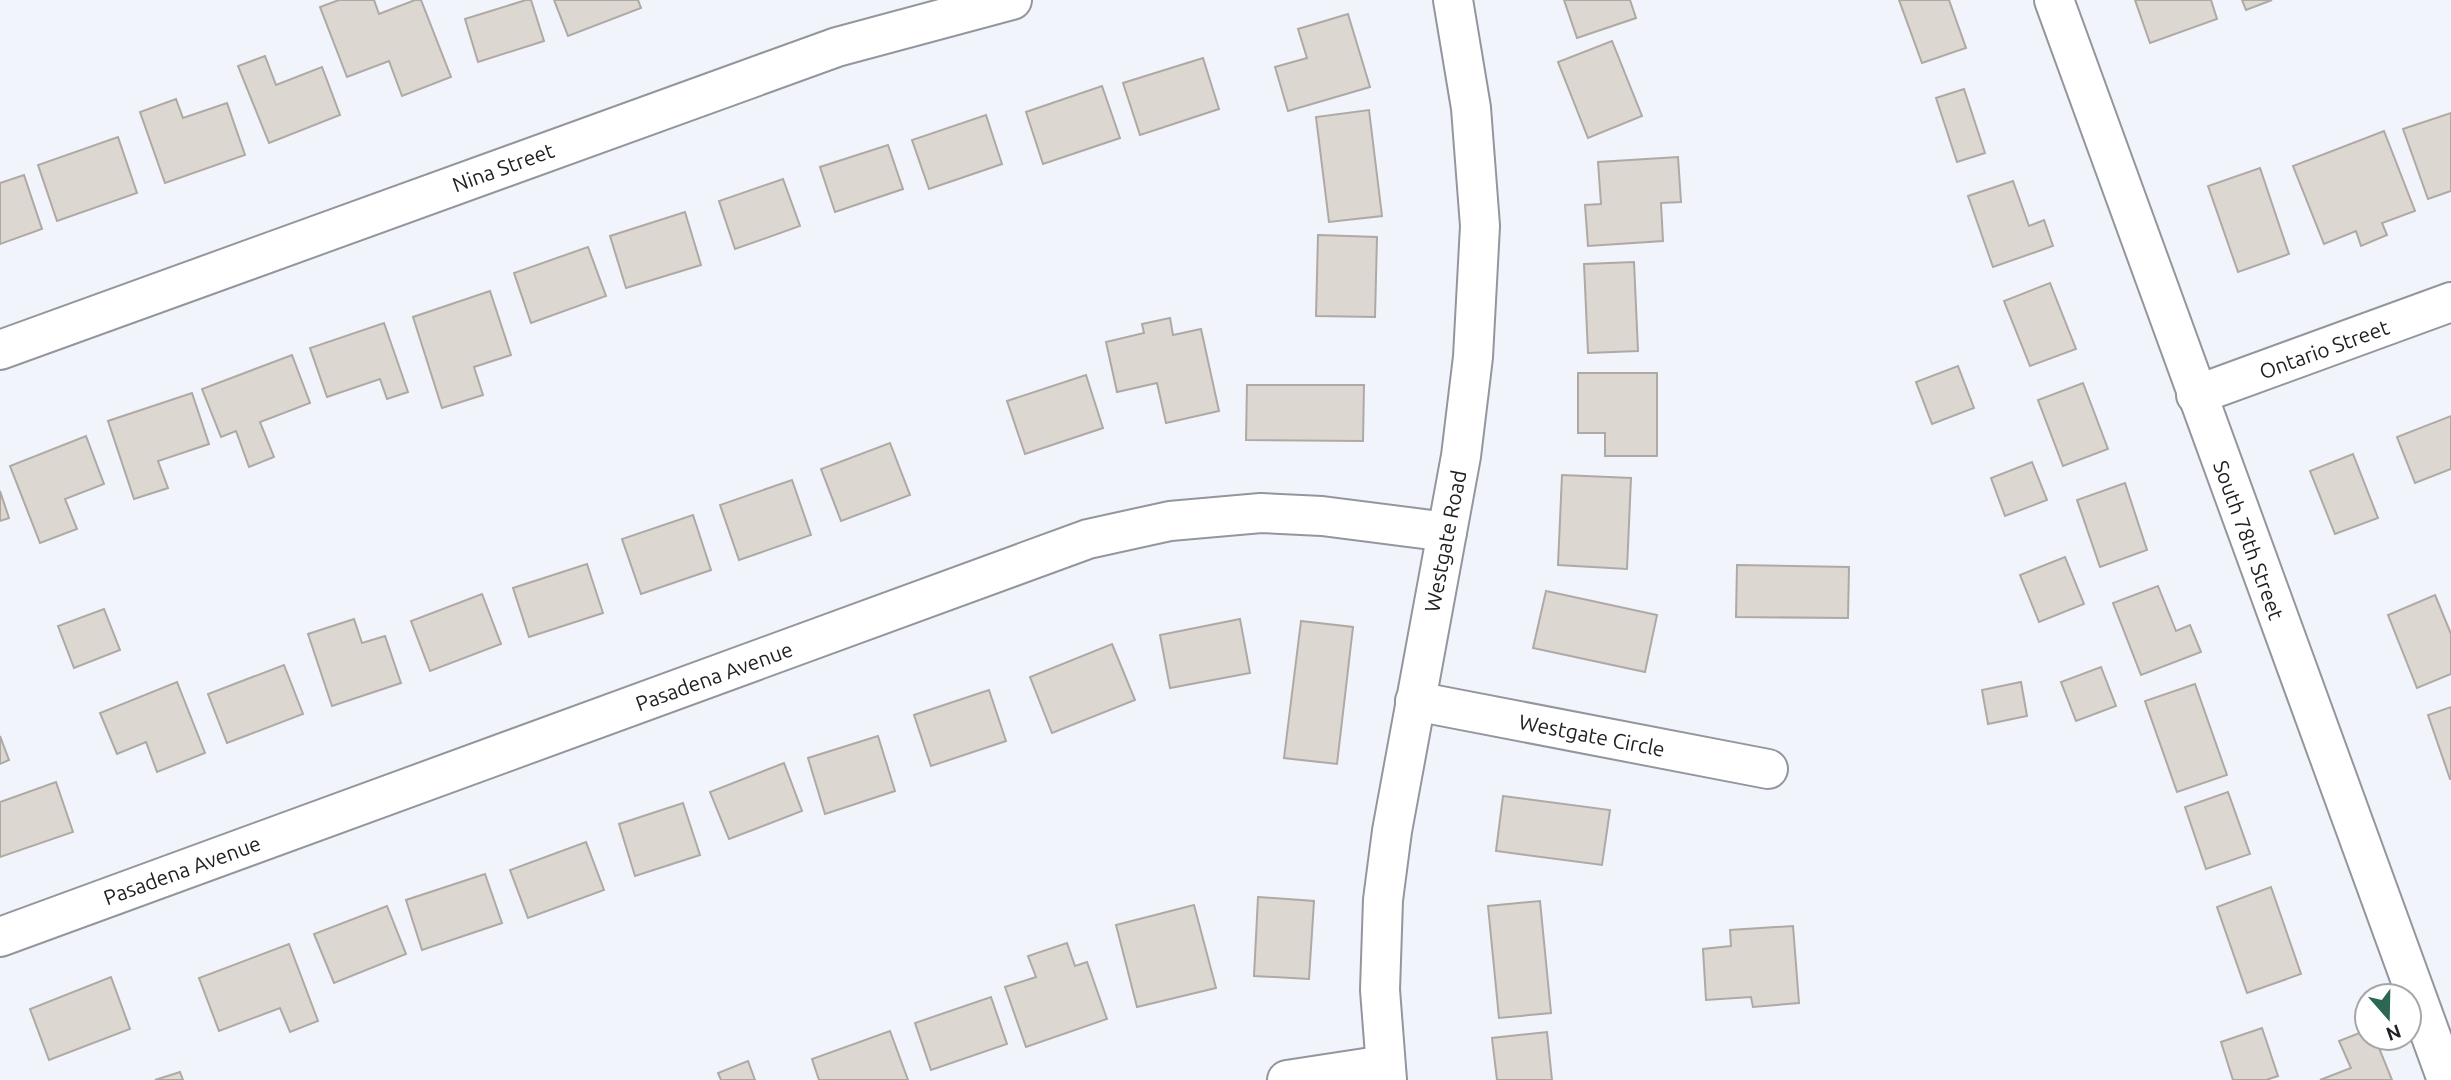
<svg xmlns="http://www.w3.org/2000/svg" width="2451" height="1080" font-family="Ubuntu,sans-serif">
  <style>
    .building { fill: #ddd7d2; stroke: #afa9a5; stroke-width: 2 }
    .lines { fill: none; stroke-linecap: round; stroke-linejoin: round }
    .minor-casing { stroke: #93969c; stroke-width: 42 }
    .minor { stroke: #fff; stroke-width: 38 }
    .labels { text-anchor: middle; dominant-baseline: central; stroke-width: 5; stroke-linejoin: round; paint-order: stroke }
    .street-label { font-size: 21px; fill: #202124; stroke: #fff }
  </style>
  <rect width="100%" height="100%" fill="#f1f4fa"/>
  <g class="building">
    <polygon points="339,0 374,0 379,14 415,0 421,0 451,77 402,96 389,61 347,77 320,7"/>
    <polygon points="526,0 531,0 544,41 478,62 465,19"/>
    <polygon points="554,0 638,0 641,8 568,36"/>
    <polygon points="1564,0 1630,0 1636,18 1577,38"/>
    <polygon points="1899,0 1949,0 1966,48 1922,63"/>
    <polygon points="2135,0 2211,0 2217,19 2150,43"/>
    <polygon points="2242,0 2272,0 2246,10"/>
    <polygon points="1348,14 1370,87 1288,111 1275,67 1307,58 1298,29"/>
    <polygon points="1612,41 1642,116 1588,138 1558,62"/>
    <polygon points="265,56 276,85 322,67 340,115 269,143 238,66"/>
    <polygon points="1203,58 1219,109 1140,135 1123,83"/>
    <polygon points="1102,86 1120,138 1043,164 1026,112"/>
    <polygon points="1964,89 1985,153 1957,162 1936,98"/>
    <polygon points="176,99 183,118 227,103 245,155 165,183 140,112"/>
    <polygon points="1369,110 1382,216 1329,222 1316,117"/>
    <polygon points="2451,113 2451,191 2428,199 2403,129"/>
    <polygon points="986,115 1002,164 929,189 912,140"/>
    <polygon points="2384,131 2415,211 2382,223 2387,235 2361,246 2356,231 2324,244 2293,166"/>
    <polygon points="118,137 137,193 57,221 38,165"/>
    <polygon points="888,145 903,189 835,212 820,167"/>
    <polygon points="1678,157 1681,202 1661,203 1663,241 1588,246 1585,205 1601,204 1598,162"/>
    <polygon points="2260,168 2289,254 2238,272 2208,186"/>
    <polygon points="24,175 42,229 0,244 0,183"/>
    <polygon points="783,179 800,226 735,249 719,201"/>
    <polygon points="2013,181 2029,226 2044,220 2053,246 1993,267 1968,196"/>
    <polygon points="685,212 701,265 626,288 610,236"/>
    <polygon points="1318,235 1377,237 1375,317 1316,316"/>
    <polygon points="588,247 606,296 531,323 514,273"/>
    <polygon points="1634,262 1638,351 1588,353 1584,264"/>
    <polygon points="2050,283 2076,349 2030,366 2004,301"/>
    <polygon points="490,291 511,355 474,367 483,395 442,408 413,317"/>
    <polygon points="1170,318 1173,335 1201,329 1219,411 1166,423 1157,383 1117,392 1106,342 1144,333 1142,324"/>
    <polygon points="384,323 408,392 387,399 380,379 327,397 310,348"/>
    <polygon points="292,355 310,403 260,422 274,457 249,467 236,431 221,437 202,389"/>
    <polygon points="1958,366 1974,408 1932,424 1916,382"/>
    <polygon points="1578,373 1657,373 1657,456 1605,456 1605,433 1578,433"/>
    <polygon points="1086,375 1103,428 1025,454 1007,401"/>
    <polygon points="2083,383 2108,449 2063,466 2038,400"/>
    <polygon points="1247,385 1364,385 1363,441 1246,440"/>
    <polygon points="192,393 209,444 158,461 168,488 134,499 108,421"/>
    <polygon points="2451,416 2451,469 2415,483 2397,437"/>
    <polygon points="86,436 104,484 65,499 77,529 40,543 10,466"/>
    <polygon points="890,443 910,495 841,521 821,469"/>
    <polygon points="2353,454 2378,518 2335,534 2310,471"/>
    <polygon points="2032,462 2047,500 2005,516 1991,478"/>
    <polygon points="1562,475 1631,478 1627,569 1558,565"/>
    <polygon points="792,480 811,535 739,560 720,505"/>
    <polygon points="2125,483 2147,550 2100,567 2077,500"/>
    <polygon points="0,491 9,518 0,521"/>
    <polygon points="693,515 711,570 641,594 622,539"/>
    <polygon points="2065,557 2084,604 2039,622 2020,575"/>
    <polygon points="587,564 603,613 529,637 513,588"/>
    <polygon points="1737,565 1849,567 1848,618 1736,617"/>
    <polygon points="2158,586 2176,631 2190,625 2201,652 2141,675 2113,603"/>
    <polygon points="1546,591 1657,615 1645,672 1533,648"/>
    <polygon points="482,594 501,644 430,671 411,621"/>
    <polygon points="2435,595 2451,634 2451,674 2417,688 2388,615"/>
    <polygon points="104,609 120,650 74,668 58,626"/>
    <polygon points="354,619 362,643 385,636 401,683 332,706 308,634"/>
    <polygon points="1240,619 1250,673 1170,688 1160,635"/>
    <polygon points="1301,621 1353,627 1337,764 1284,758"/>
    <polygon points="1112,644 1135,700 1052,733 1030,677"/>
    <polygon points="284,665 303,714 227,743 208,694"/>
    <polygon points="2101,667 2116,706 2076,721 2061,682"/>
    <polygon points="177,682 205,753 157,772 146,742 117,754 100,713"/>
    <polygon points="2021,682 2027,716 1988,724 1982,690"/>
    <polygon points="2195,684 2227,775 2177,792 2145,701"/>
    <polygon points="989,690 1006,741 931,766 914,715"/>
    <polygon points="2451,707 2451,779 2450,779 2428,715"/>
    <polygon points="0,736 9,760 0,764"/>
    <polygon points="878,736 895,791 825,814 808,758"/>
    <polygon points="784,763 802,811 729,839 710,792"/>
    <polygon points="56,782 73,832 0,857 0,802"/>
    <polygon points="2228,792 2250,854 2206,869 2185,807"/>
    <polygon points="1503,796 1610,810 1602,865 1496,851"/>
    <polygon points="683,803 700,855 635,876 619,824"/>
    <polygon points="586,842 604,890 528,918 510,870"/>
    <polygon points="485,874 502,923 422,950 406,900"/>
    <polygon points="2271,887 2301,974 2247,993 2217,907"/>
    <polygon points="1258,897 1314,901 1309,979 1254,976"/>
    <polygon points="1540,901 1551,1013 1499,1018 1488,906"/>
    <polygon points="1194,905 1216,988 1137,1007 1116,925"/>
    <polygon points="387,906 406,954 334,983 314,934"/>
    <polygon points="1793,926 1799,1003 1753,1007 1751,997 1706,1000 1703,949 1731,946 1730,930"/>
    <polygon points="1067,943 1075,966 1087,962 1107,1019 1026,1047 1005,987 1036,977 1028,956"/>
    <polygon points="289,944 318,1021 290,1032 280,1008 219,1031 199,978"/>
    <polygon points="111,977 130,1029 49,1060 30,1009"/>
    <polygon points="991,997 1007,1044 931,1070 915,1023"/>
    <polygon points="2262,1028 2278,1076 2266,1080 2233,1080 2221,1042"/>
    <polygon points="2367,1030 2367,1038 2375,1038 2392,1080 2320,1080 2351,1068 2339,1041"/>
    <polygon points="890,1031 908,1080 819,1080 812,1059"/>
    <polygon points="1547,1032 1552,1080 1497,1080 1492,1038"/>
    <polygon points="748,1061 755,1080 721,1080 718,1073"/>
    <polygon points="180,1072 183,1080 155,1080"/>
  </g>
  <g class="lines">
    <defs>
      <g id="minor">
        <polyline points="2054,0 2447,1080"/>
        <polyline points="0,350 837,47 1012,0"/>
        <polyline points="2196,395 2451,302"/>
        <polyline points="1415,701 1768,769"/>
        <polyline points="0,937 1088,539 1170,521 1261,513 1322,516 1447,532"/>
        <polyline points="1287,1080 1385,1065"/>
        <polyline points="1387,1080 1380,990 1383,900 1392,831 1461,456 1473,357 1480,226 1471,108 1453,0"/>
      </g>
    </defs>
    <use href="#minor" class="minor-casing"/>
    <use href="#minor" class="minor"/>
  </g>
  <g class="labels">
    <g class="street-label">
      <text transform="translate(503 167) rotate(-20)">Nina Street</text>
      <text transform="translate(2324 349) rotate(-20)">Ontario Street</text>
      <text transform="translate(2249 540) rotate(70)">South 78th Street</text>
      <text transform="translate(1445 541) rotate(-79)">Westgate Road</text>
      <text transform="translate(714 676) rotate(-20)">Pasadena Avenue</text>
      <text transform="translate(1592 735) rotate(11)">Westgate Circle</text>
      <text transform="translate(182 870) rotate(-20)">Pasadena Avenue</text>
    </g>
  </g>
  <g transform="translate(2388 1017) rotate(160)"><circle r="33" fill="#ffffff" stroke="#a6a6a7" stroke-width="2"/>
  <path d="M0-5L12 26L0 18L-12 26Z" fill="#2c6751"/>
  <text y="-10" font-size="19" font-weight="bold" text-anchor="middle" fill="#202124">N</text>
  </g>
</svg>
